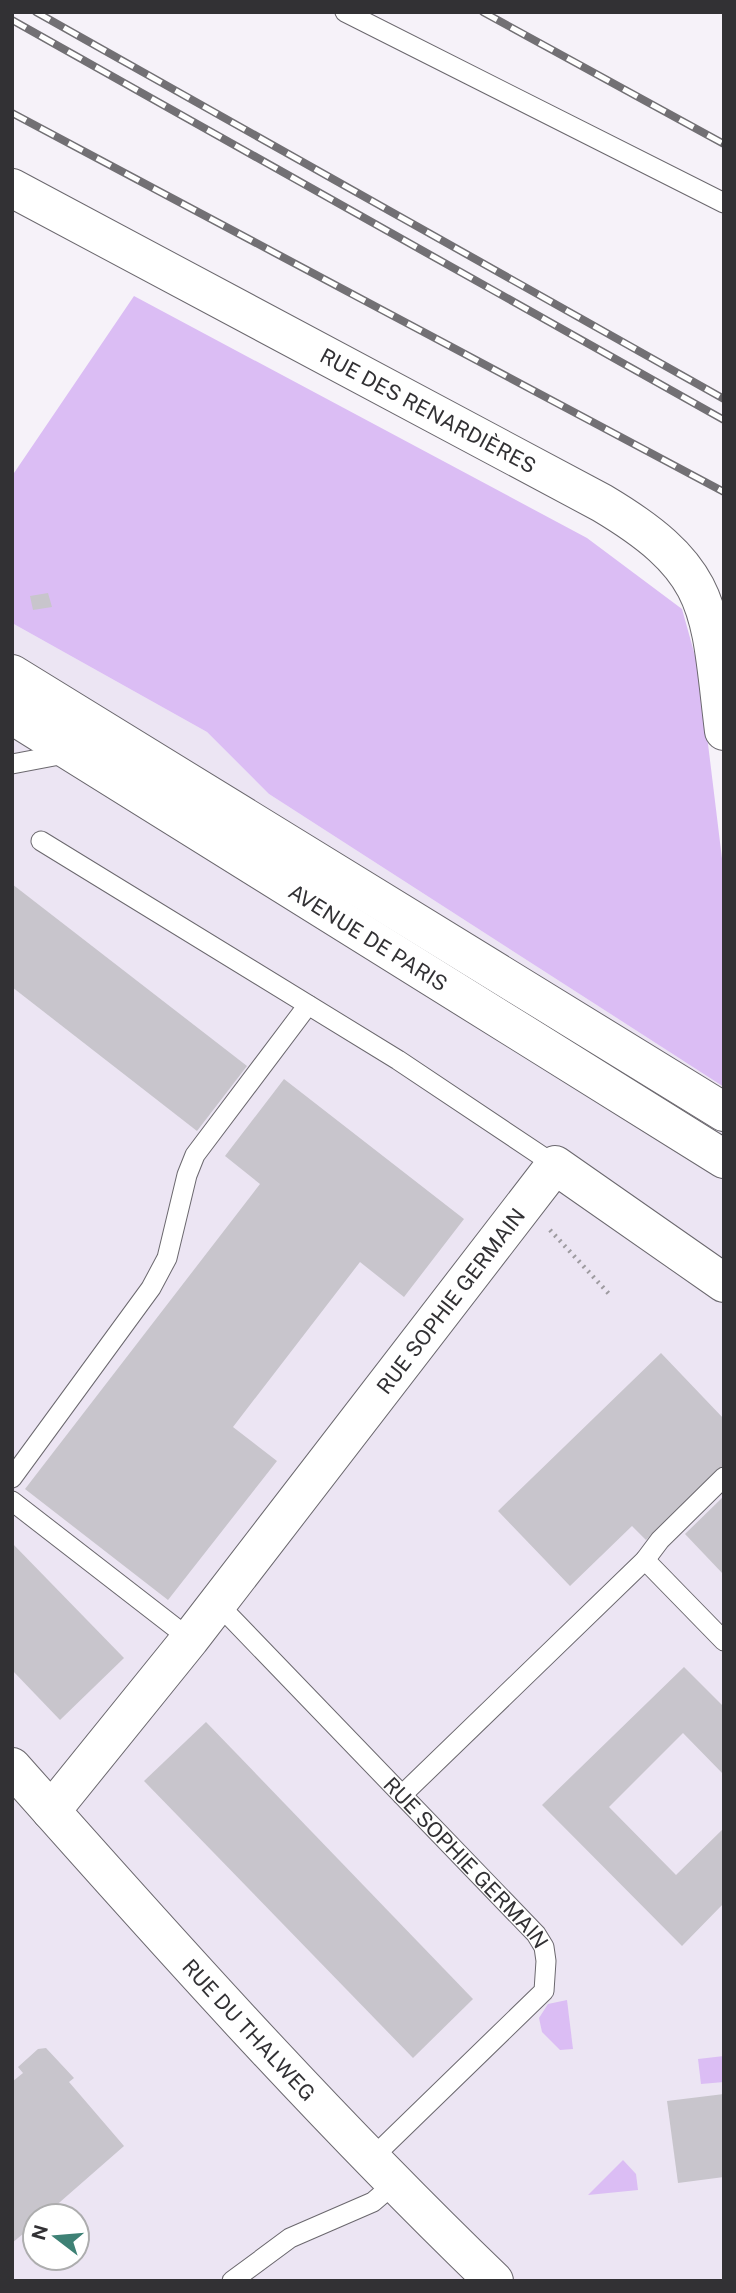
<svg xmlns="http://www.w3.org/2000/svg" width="736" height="2293" font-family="'Public Sans',sans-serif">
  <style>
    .built { fill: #ece5f3; fill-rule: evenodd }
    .green { fill: #dbbdf4 }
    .building { fill: #c8c5cc }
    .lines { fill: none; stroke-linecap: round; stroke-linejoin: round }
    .service-casing { stroke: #6b686e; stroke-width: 21 }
    .minor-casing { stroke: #6b686e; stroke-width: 40 }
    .primary-casing { stroke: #6b686e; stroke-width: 40 }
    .path { stroke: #9e9ba0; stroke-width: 4.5; stroke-dasharray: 2 5; stroke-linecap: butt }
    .service { stroke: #fff; stroke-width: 19 }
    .minor { stroke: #fff; stroke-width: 38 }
    .primary { stroke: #fff; stroke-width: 38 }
    .rail-casing { stroke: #727074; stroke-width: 8 }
    .rail { stroke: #fff; stroke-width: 5; stroke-dasharray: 16; stroke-linecap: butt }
    .labels { text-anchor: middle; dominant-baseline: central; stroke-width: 5; stroke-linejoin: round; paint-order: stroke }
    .street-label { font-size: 21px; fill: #323134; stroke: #fff }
  </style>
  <rect width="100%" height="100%" fill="#f6f2f9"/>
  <path class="built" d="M12,623L207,732L269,794L724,1087V2281H12ZM35,2216H77V2258H35Z"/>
  <g class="green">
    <polygon points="134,296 587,538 682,609 699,670 724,875 724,1087 269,794 207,732 12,623 12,476"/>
    <polygon points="567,2000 573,2049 560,2050 542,2032 539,2018 548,2004"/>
    <polygon points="724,2056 724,2082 701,2084 698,2059"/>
    <polygon points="623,2160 636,2174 638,2190 588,2195"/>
  </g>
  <g class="building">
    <polygon points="48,593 52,607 33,610 30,596"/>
    <polygon points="12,884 247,1066 197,1131 12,987"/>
    <polygon points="284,1079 464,1219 404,1297 360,1262 233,1427 277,1461 168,1600 25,1489 260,1184 225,1156"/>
    <polygon points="661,1353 724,1419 724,1465 646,1540 632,1526 570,1586 498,1511"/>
    <polygon points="724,1496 724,1575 685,1534"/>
    <polygon points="12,1543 124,1658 60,1720 12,1670"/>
    <polygon points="684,1667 724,1707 724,1775 683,1733 609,1807 676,1875 724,1828 724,1903 682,1946 542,1805"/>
    <polygon points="206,1722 473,1999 413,2058 144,1781"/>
    <polygon points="46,2048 74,2078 69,2082 124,2146 44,2216 35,2216 35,2224 12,2243 12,2082 23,2073 18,2067 38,2049"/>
    <polygon points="724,2094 724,2177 678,2183 667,2101"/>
  </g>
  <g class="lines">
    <defs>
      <g id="service">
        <polyline points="345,12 724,203"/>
        <polyline points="12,764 70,753"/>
        <polyline points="41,841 398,1060 555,1165"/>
        <polyline points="12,1478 151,1288 167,1258 187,1175 195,1155 308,1005"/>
        <polyline points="12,1501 190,1639"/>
        <polyline points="645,1560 724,1641"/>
        <path id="s1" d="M217,1603L536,1934L544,1947L546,1961L544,1991L371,2159"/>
        <polyline points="402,1795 645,1560 660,1540 724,1477"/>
        <polyline points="232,2281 290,2238 373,2202 394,2184"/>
      </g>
      <g id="minor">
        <path id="s2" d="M12,188L602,503C716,571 709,609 724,731"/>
        <path id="s3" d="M12,1767C168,1943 325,2118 494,2281"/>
        <path id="s4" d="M51,1811L190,1639L555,1165L724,1283"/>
      </g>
      <g id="primary">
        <polyline points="12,674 724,1112"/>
        <path id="s5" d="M12,715L724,1159"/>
      </g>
    </defs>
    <use href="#service" class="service-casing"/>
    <use href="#minor" class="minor-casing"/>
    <use href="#primary" class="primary-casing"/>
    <polyline class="path" points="550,1230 611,1296"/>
    <use href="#service" class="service"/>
    <use href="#minor" class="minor"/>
    <use href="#primary" class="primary"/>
    <defs>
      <g id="rail">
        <polyline points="36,12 724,399"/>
        <polyline points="483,12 724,144"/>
        <polyline points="12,20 724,420"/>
        <polyline points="12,113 724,492"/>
      </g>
    </defs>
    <use href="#rail" class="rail-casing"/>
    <use href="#rail" class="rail"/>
  </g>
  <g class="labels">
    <g class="street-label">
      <text stroke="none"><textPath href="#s2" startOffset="472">RUE DES RENARDIÈRES</textPath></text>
      <text stroke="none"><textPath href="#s5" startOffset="420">AVENUE DE PARIS</textPath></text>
      <text stroke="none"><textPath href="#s4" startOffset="648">RUE SOPHIE GERMAIN</textPath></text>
      <text stroke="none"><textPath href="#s1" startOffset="360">RUE SOPHIE GERMAIN</textPath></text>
      <text stroke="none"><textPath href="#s3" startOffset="354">RUE DU THALWEG</textPath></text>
    </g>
  </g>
  <rect width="736" height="2293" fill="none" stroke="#323134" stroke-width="28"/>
  <g transform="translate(56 2237) rotate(286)"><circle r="33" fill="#ffffff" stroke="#adadae" stroke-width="2"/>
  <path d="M0-5L12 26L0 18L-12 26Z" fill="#3e8175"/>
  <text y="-10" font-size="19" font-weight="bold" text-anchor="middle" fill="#323134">N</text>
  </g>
</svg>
